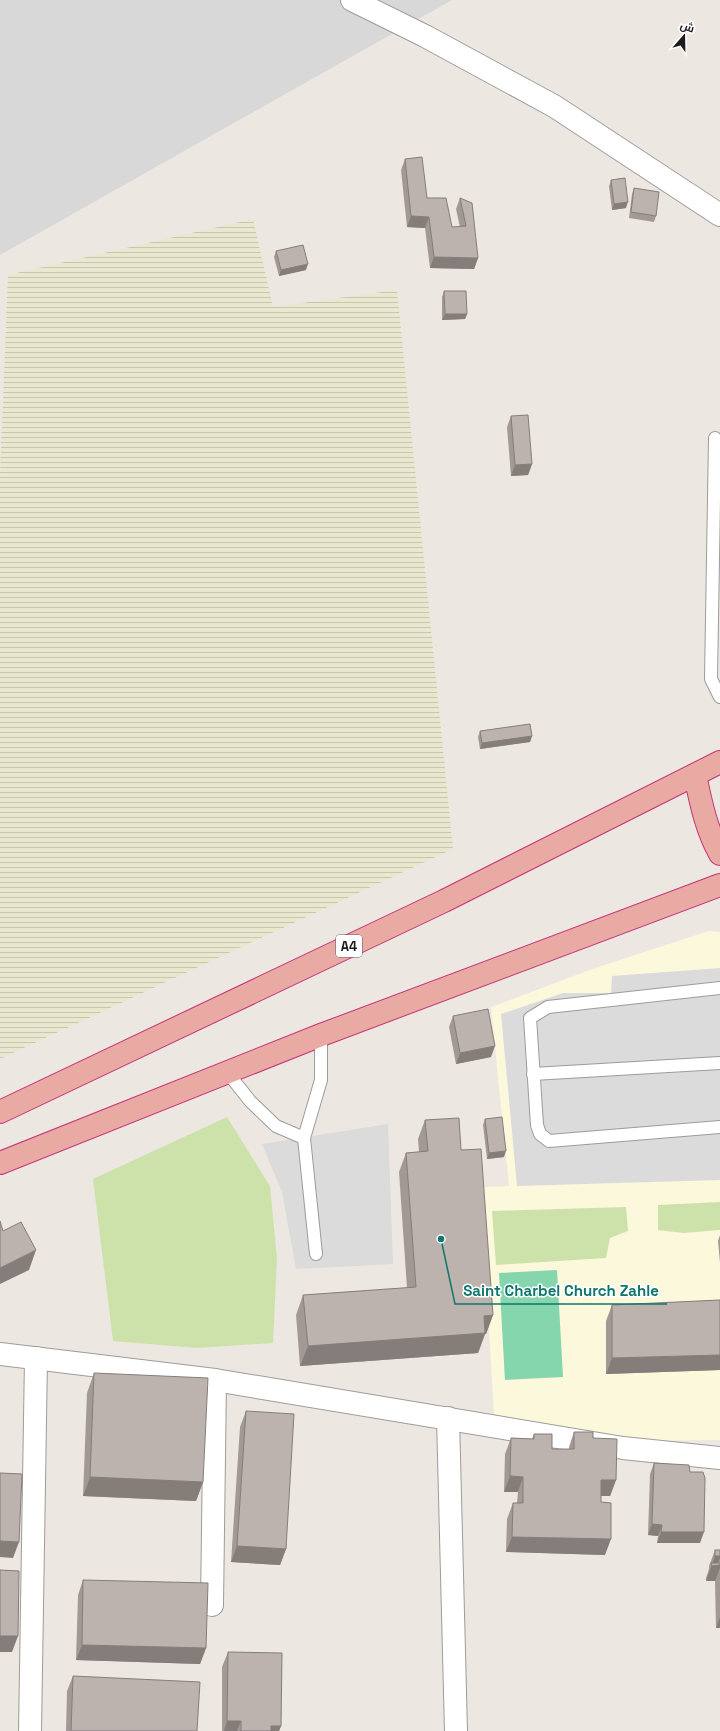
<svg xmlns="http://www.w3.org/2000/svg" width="720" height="1731" font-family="'Space Grotesk',Cairo,sans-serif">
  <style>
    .residential { fill: #d9d8d8 }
    .education { fill: #fcf8db }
    .farmland { fill: url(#farmland-rules) }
    .grass { fill: #cde2ab }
    .pitch { fill: #85d5ad }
    .parking { fill: #dbdbdb }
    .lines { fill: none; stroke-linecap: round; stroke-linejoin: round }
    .service-casing { stroke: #9c9c9c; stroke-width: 14 }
    .minor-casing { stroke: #9c9c9c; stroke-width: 24 }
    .trunk-casing { stroke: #c63277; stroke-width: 24 }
    .service { stroke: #fff; stroke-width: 12 }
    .minor { stroke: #fff; stroke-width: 22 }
    .trunk { stroke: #e8aaa3; stroke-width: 22 }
    .wall { fill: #a29996 }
    .shaded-wall { fill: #847d7a }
    .building { fill: #bcb2ae; stroke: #847d7a }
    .labels { text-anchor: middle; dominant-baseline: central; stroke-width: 3; stroke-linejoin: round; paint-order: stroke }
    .shield { fill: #fff; stroke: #5f5f5f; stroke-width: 1 }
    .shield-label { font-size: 13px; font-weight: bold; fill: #1b1b1b }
    .leader { fill: none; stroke: #0f766e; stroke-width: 1.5 }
    .callout-dot { fill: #0f766e; stroke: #fff; stroke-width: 1.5 }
    .callout-label { font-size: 15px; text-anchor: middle; font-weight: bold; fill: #0f766e; stroke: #fff; stroke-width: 3; stroke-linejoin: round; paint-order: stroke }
  </style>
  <defs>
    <pattern id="farmland-rules" width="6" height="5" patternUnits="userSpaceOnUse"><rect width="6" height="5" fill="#e9e8ce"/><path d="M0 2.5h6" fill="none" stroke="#c7c6b0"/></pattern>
  </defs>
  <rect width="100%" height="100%" fill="#ece7e1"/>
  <polygon class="residential" points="0,0 452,0 0,255"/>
  <polygon class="education" points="709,931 720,932 720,1440 637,1441 494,1416 481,1187 509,1186 491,1007 595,968"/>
  <polygon class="farmland" points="253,219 273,307 397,290 453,849 0,1059 0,476 8,275"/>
  <g class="grass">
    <polygon points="227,1117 270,1186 277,1258 273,1343 197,1348 113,1341 93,1179"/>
    <polygon points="720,1202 720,1230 683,1233 658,1230 658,1205"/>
    <polygon points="626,1207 628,1231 610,1238 606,1258 496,1265 492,1211"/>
  </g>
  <polygon class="pitch" points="557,1270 563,1377 505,1380 499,1273"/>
  <g class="parking">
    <polygon points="720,968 720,1180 517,1186 501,1014 563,993 611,993 612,976"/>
    <polygon points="388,1124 393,1264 296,1269 282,1192 262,1144"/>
  </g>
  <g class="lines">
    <defs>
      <g id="service">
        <polyline points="715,438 711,679 720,697"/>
        <polyline points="720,988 548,1007 530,1018 537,1125 540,1134 549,1141 720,1127"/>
        <polyline points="227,1072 250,1101 276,1126 304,1138"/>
        <polyline points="533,1074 720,1063"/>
        <polyline points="316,1254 304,1138 321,1080 321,1035"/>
      </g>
      <g id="minor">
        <polyline points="352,0 425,36 554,106 720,215"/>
        <polyline points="0,1354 215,1380 623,1448 720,1458"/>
        <polyline points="448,1418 456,1731"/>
        <polyline points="212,1605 215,1380"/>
        <polyline points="30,1731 36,1358"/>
      </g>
      <g id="trunk">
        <path d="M695,775C701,803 706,829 720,854"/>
        <polyline points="0,1112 444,901 720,762"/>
        <polyline points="0,1163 321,1035 720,885"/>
      </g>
    </defs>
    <use href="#service" class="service-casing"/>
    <use href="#minor" class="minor-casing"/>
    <use href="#trunk" class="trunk-casing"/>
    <use href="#service" class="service"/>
    <use href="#minor" class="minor"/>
    <use href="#trunk" class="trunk"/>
  </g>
  <g class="wall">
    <polygon points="405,159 427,198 452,227 460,227 456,209 460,198 478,258 474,269 430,268 425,228 407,227 401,170"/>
    <polygon points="611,180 626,208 612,210 609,186"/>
    <polygon points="634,188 656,216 654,222 629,218 632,194"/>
    <polygon points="276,251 306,270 279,276 274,257"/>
    <polygon points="444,291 467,314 465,319 442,320 442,297"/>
    <polygon points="511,416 532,464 528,475 511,476 507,427"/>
    <polygon points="480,731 532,736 530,742 480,749 478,737"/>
    <polygon points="453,1016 491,1057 456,1064 449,1027"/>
    <polygon points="485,1119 504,1157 487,1159 483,1125"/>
    <polygon points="425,1120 461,1150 493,1315 486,1334 485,1334 478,1353 300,1366 296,1315 303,1295 407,1288 399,1172 406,1153 419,1152 418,1139"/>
    <polygon points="720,1235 720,1263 718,1241"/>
    <polygon points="720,1300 720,1370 606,1374 606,1321 612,1305"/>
    <polygon points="94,1373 203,1482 196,1501 83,1496 87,1393"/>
    <polygon points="246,1411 286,1549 280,1565 231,1562 240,1427"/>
    <polygon points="574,1432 593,1438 616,1480 610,1496 601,1496 601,1502 605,1555 506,1552 507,1519 513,1503 517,1503 518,1492 504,1492 505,1454 511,1438 532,1439 534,1434 552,1449 569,1449 569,1447"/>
    <polygon points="654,1463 700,1543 657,1543 658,1536 648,1535 650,1474"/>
    <polygon points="715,1550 720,1550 720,1628 716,1628 715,1581 706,1581 706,1578 709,1569 709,1566"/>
    <polygon points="83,1580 206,1648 200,1664 76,1660 78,1595"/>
    <polygon points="228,1652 281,1726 279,1731 222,1731 222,1667"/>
    <polygon points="73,1676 197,1731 66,1731 67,1691"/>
  </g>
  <g class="shaded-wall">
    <polygon points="628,202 626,208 612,210 614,204"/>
    <polygon points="411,216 429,217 425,228 407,227"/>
    <polygon points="434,257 478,258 474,269 430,268"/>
    <polygon points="308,264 306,270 279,276 281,270"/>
    <polygon points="445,314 467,314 465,319 442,320"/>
    <polygon points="532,464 528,475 511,476 515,465"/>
    <polygon points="532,736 530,742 480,749 482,743"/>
    <polygon points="495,1046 491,1057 456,1064 460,1053"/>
    <polygon points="506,1151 504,1157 487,1159 489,1153"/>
    <polygon points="36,1250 29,1270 0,1284 0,1268"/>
    <polygon points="493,1315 486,1334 485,1334 478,1353 300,1366 308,1346 484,1316"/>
    <polygon points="720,1355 720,1370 606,1374 612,1358"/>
    <polygon points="510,1476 523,1477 518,1492 504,1492"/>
    <polygon points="90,1477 203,1482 196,1501 83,1496"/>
    <polygon points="601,1480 616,1480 610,1496 596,1496"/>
    <polygon points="652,1524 662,1525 658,1536 648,1535"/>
    <polygon points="661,1532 704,1532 700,1543 657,1543"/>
    <polygon points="512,1537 611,1539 605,1555 506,1552"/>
    <polygon points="0,1541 19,1542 13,1558 0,1557"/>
    <polygon points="237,1546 286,1549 280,1565 231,1562"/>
    <polygon points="715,1556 720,1556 720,1558 717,1565 720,1565 720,1568 715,1581 706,1581"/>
    <polygon points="720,1617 720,1628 716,1628"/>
    <polygon points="0,1636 18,1636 12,1652 0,1652"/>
    <polygon points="82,1645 206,1648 200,1664 76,1660"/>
    <polygon points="227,1721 241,1721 237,1731 224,1731"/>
    <polygon points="271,1726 281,1726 279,1731 269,1731"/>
  </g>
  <g class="building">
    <polygon points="422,157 427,198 446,198 452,227 466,226 460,198 472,203 478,258 434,257 429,217 411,216 405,159"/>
    <polygon points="625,178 628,202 614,204 611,180"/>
    <polygon points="634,188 659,192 656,216 631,212"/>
    <polygon points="303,245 308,264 281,270 276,251"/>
    <polygon points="444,291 466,291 467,314 445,314"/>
    <polygon points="528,415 532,464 515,465 511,416"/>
    <polygon points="530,724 532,736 482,743 480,731"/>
    <polygon points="488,1009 495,1046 460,1053 453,1016"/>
    <polygon points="502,1117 506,1151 489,1153 485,1119"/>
    <polygon points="459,1118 461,1150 481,1149 493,1315 484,1316 485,1333 308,1346 303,1295 416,1287 406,1153 428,1151 425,1120"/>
    <polygon points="0,1221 3,1231 21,1222 36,1250 0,1268"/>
    <polygon points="720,1300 720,1355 612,1358 612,1305"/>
    <polygon points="94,1373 208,1378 203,1482 90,1477"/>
    <polygon points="246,1411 294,1414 286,1549 237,1546"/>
    <polygon points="574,1432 593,1432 593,1438 617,1439 616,1480 601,1480 601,1502 611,1503 611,1539 512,1537 513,1503 523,1503 523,1477 510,1476 511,1438 534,1439 534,1434 552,1434 552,1449 574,1449"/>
    <polygon points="654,1463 689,1465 690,1472 703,1472 705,1478 704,1532 661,1532 662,1525 652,1524"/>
    <polygon points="0,1473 22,1474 19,1542 0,1541"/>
    <rect x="715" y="1550" width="5" height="6"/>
    <polygon points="711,1563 720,1563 720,1565 712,1566"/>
    <polygon points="0,1570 19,1571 18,1636 0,1636"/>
    <polygon points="83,1580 208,1583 206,1648 82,1645"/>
    <polygon points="228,1652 282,1653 281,1726 271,1726 271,1731 241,1731 241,1721 227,1721"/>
    <polygon points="73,1676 200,1682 197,1731 71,1731"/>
  </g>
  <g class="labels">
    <rect class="shield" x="336" y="935" width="26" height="22" rx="3"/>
    <g class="shield-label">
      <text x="349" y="946">A4</text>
    </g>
  </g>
  <path class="leader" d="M441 1239L455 1304H667"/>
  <circle class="callout-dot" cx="441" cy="1239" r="4"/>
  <g class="callout-label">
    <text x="561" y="1296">Saint Charbel Church Zahle</text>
  </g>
  <g transform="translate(684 36) rotate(20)" stroke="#ffffff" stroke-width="3" paint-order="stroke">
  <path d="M0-3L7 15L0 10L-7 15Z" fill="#1b1b1b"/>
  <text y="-6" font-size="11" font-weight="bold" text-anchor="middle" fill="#1b1b1b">ش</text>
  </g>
</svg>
